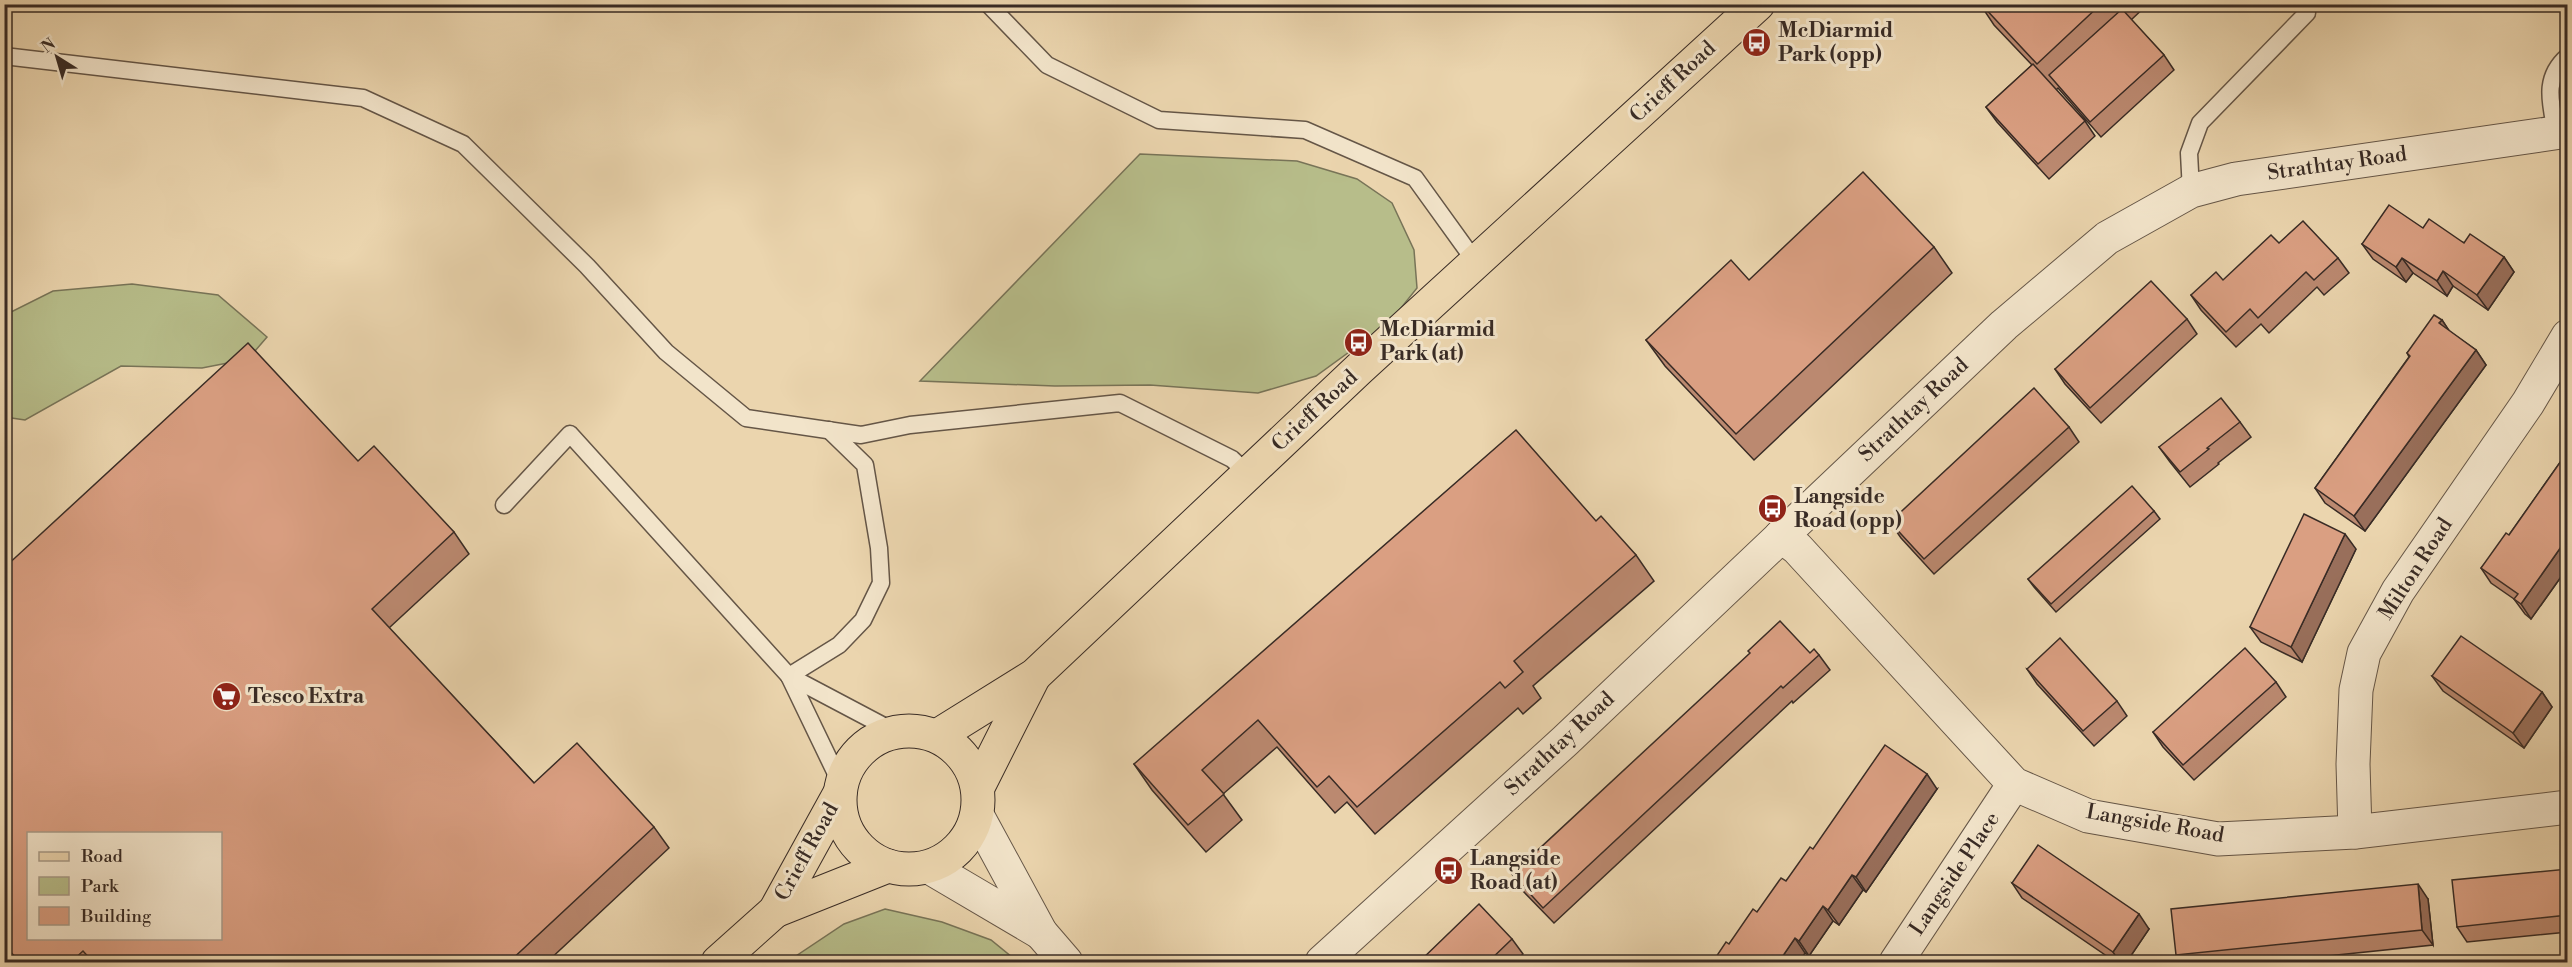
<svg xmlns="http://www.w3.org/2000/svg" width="2572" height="967" font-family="'Libre Bodoni',serif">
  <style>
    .green { fill: #b7bd8a; stroke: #787458; stroke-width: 1.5 }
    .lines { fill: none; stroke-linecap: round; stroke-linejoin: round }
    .service-casing { stroke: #655647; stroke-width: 19 }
    .minor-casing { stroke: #655647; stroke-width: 35 }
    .tertiary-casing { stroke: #655647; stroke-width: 35 }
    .primary-casing { stroke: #382b25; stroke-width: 35 }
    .trunk-casing { stroke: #382b25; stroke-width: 35 }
    .service { stroke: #f2e4ca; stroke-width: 16 }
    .minor { stroke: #f2e4ca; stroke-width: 33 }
    .tertiary { stroke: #f2e4ca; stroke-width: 33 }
    .primary { stroke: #ebd5ae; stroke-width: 33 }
    .trunk { stroke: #ebd5ae; stroke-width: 33 }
    .wall { fill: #bb8970; stroke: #382b25; stroke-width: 1.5 }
    .shaded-wall { fill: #996f5b; stroke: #382b25; stroke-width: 1.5 }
    .building { fill: #da9f82; stroke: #382b25; stroke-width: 1.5; fill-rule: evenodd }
    .labels { text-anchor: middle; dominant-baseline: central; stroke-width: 6; stroke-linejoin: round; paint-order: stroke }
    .poi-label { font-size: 21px; font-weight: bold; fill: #382b25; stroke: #f2e4ca; text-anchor: start }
    .street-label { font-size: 21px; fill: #382b25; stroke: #f2e4ca }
  </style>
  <rect width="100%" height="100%" fill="#ebd5ae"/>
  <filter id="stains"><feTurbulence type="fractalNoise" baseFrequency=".00333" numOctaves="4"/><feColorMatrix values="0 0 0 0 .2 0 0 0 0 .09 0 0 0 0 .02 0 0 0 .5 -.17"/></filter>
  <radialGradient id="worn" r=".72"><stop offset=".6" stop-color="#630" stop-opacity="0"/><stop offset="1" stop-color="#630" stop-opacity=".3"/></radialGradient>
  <g class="green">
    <polygon points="1140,154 1297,161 1357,179 1392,203 1414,250 1417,288 1389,323 1316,376 1258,393 1150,385 1055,386 920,381"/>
    <polygon points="132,284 218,295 267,337 248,359 202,368 121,366 25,420 5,417 5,315 53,291"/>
    <polygon points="885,909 942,922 991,940 1018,962 787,962 844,924"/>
  </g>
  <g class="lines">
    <defs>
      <g id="service">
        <polyline points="988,4 1047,65 1159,120 1305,130 1415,178 1477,264"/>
        <polyline points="4,56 363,98 463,144 587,266 666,352 746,418 861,435 910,425 1120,403 1232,459 1248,474"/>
        <path d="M2556,132C2551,104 2542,78 2568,56"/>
        <polyline points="2191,191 2189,153 2200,123 2307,13"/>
        <polyline points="504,505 570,434 789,676 841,784"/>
        <polyline points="789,676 839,645 863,620 881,583 879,548 865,465 829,430"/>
        <polyline points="789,676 895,732"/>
      </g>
      <g id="minor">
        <polyline points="1781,536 1797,548 2014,784 2088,816 2218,839 2355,832 2568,807"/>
        <polyline points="2355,832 2353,764 2356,690 2364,653 2398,591 2528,403 2568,336"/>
        <polyline points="1322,962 1565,741 2004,325 2107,238 2191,191 2236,179 2568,131"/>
        <polyline points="1896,962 2014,784"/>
      </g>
      <g id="tertiary">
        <polyline points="977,815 1041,933 1066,962"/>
        <polyline points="929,867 1041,933"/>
      </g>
      <g id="primary">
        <polyline points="937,736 1035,675 1359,369 1758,4"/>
        <polyline points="978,787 1034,676"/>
      </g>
      <g id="trunk">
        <circle cx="909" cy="800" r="69"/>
        <polyline points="775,911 888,866"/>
        <polyline points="718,962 775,911 840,793"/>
      </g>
    </defs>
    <use href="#service" class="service-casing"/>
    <use href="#minor" class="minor-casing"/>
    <use href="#tertiary" class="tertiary-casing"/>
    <use href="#primary" class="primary-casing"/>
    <use href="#trunk" class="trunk-casing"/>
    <use href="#service" class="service"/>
    <use href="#minor" class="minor"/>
    <use href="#tertiary" class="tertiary"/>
    <use href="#primary" class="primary"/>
    <use href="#trunk" class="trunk"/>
  </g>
  <g class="wall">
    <polygon points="1980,4 2148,4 2131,20 2164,55 2174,70 2101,137 2058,88 2056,90 2085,121 2095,136 2049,179 1997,122 1986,107 2032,65 1994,25"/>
    <polygon points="2423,228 2504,257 2514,272 2488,310 2453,286 2447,296 2413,273 2406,282 2373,259 2362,244"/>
    <polygon points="1934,247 1952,273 1754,460 1665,366 1646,340 1749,280"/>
    <polygon points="2338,258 2349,273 2324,295 2317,287 2269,333 2261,324 2236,347 2201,310 2191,295 2223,280"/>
    <polygon points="2187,319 2197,334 2101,423 2065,384 2055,369"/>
    <polygon points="2442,320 2449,331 2476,350 2486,365 2365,531 2325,503 2315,488 2409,357 2407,353"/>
    <polygon points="2240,422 2251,437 2218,463 2219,464 2190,487 2170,462 2159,447"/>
    <polygon points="2069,427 2079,442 1934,574 1901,538 1890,522"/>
    <polygon points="2568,451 2568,567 2531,619 2525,614 2514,599 2491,583 2481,568 2509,535"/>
    <polygon points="358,461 454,532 469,554 389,628 534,783 654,827 669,848 546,963 16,963 4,950 4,568"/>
    <polygon points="2154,511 2160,519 2056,612 2034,587 2028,579"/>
    <polygon points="1596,521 1636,555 1654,581 1533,686 1541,698 1523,714 1518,708 1375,834 1347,802 1335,813 1277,747 1223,794 1242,820 1206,852 1152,790 1134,764"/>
    <polygon points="2356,549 2302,662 2261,642 2250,627"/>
    <polygon points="1810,653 1819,655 1830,670 1793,703 1792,701 1554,923 1522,890 1512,874"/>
    <polygon points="2027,669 2117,701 2127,716 2094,746 2037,684"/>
    <polygon points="2432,676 2542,692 2552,707 2524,748 2443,691"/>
    <polygon points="2276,682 2286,697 2194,780 2163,747 2153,732"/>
    <polygon points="1937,789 1866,892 1863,890 1839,925 1833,921 1809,956 1805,953 1729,944 1757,912 1786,881 1813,849"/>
    <polygon points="2568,869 2568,932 2467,942 2457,927"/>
    <polygon points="2012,883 2149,929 2126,963 2117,963 2022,898"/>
    <polygon points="2428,899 2433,945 2260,963 2181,963 2176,955"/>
    <polygon points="1512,939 1523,954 1514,963 1418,963"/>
  </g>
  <g class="shaded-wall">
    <polygon points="2504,257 2514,272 2488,310 2477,295"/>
    <polygon points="2402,258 2413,273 2406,282 2396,267"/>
    <polygon points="2443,271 2453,286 2447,296 2437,281"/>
    <polygon points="2442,320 2452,335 2439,323"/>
    <polygon points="2476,350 2486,365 2365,531 2354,516"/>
    <polygon points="2345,534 2356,549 2302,662 2291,647"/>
    <polygon points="2568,537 2568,567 2531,619 2521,604"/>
    <polygon points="2542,692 2552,707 2524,748 2513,733"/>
    <polygon points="1927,774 1937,789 1866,892 1856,877"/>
    <polygon points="1852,875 1863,890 1839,925 1828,910"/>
    <polygon points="2418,884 2428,899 2433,945 2422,930"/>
    <polygon points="1823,906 1833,921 1809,956 1799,941"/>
    <polygon points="2139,914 2149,929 2126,963 2120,963 2113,952"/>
    <polygon points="1795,938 1805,953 1799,963 1778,963"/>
  </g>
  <g class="building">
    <polygon points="1981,4 2101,4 2037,64"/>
    <polygon points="2122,9 2164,55 2090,122 2049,75"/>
    <polygon points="2033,64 2085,121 2038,164 1986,107"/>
    <polygon points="1863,172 1934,247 1736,434 1646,340 1731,260 1749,280"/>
    <polygon points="2389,205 2423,228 2429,219 2464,243 2470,234 2504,257 2477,295 2443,271 2437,281 2402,258 2396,267 2362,244"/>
    <polygon points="2303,221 2338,258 2314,280 2306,272 2258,318 2250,309 2226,332 2191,295 2216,272 2223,280 2271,235 2279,243"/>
    <polygon points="2151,281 2187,319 2090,408 2055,369"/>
    <polygon points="2434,315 2442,320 2439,323 2476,350 2354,516 2315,488 2410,356 2407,353"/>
    <path d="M248,343L358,461L374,446L454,532L372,609L534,783L577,743L654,827L508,963H94L83,951L70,963H21L4,945V568ZM28,834H220V939H28Z"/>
    <polygon points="2034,388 2069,427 1924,559 1890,522"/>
    <polygon points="2221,398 2240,422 2207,448 2209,449 2180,472 2159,447"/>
    <polygon points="1516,430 1596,521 1601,516 1636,555 1514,661 1523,672 1505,688 1500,682 1357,807 1329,776 1317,787 1258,720 1202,770 1224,794 1188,825 1134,764"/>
    <polygon points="2568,451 2568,537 2521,604 2514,599 2518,594 2481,568 2506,533 2509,535"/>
    <polygon points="2132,486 2154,511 2051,604 2028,579"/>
    <polygon points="2304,514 2345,534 2291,647 2250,627"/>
    <polygon points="1780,621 1810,653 1814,649 1819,655 1783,688 1781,686 1543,908 1512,874 1750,653 1748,651"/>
    <polygon points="2461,636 2542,692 2513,733 2432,676"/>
    <polygon points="2060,638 2117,701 2083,731 2027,669"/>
    <polygon points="2245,648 2276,682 2183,765 2153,732"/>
    <polygon points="1885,745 1927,774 1856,877 1852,875 1828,910 1823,906 1799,941 1795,938 1778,963 1712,963 1726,942 1729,944 1753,909 1757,912 1781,878 1786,881 1810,847 1813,849"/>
    <polygon points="2038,845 2139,914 2113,952 2012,883"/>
    <polygon points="2568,869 2568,915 2457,927 2452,880"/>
    <polygon points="2418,884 2422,930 2176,955 2171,909"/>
    <polygon points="1479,904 1512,939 1487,963 1418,963"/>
  </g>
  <defs>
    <symbol id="bus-disc" viewBox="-11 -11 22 22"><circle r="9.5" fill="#8f2418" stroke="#f2e4ca"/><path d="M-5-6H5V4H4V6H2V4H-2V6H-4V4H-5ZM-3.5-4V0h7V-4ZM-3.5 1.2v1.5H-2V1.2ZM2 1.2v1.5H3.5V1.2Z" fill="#fff"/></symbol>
    <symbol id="supermarket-disc" viewBox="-11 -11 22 22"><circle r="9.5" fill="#8f2418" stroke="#f2e4ca"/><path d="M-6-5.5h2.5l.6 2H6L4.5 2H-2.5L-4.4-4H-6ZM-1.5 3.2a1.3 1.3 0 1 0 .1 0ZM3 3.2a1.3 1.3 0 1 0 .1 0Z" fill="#fff"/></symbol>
  </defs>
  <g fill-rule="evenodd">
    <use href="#bus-disc" x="1740" y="26" width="33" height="33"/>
    <use href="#bus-disc" x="1342" y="326" width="33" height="33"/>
    <use href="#bus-disc" x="1756" y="492" width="33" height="33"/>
    <use href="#supermarket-disc" x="210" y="680" width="33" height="33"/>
    <use href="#bus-disc" x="1432" y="854" width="33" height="33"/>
  </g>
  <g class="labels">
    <g class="poi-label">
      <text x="1778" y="31">McDiarmid<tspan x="1778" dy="24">Park (opp)</tspan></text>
      <text x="1380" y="330">McDiarmid<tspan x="1380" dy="24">Park (at)</tspan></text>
      <text x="1794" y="497">Langside<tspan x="1794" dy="24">Road (opp)</tspan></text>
      <text x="248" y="697">Tesco Extra</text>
      <text x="1470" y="859">Langside<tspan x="1470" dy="24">Road (at)</tspan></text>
    </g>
    <g class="street-label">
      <text transform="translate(1673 82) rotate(-43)">Crieff Road</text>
      <text transform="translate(2337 164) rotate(-8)">Strathtay Road</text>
      <text transform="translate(1914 410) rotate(-43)">Strathtay Road</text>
      <text transform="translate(1315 411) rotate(-43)">Crieff Road</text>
      <text transform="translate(2416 569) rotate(-57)">Milton Road</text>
      <text transform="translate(1560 744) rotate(-43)">Strathtay Road</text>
      <text transform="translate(2155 824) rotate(10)">Langside Road</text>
      <text transform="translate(807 852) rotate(-61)">Crieff Road</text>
      <text transform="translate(1955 874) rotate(-56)">Langside Place</text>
    </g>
  </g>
  <rect width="2572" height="967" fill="none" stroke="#ebd5ae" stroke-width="24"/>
  <rect x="6" y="6" width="2560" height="955" fill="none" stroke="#382b25" stroke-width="3"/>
  <rect x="12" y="12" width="2548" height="943" fill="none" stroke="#382b25" stroke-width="1.5"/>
  <rect x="27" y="832" width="195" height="108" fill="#f2e4ca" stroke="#a89a88" stroke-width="1.5"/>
  <rect x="39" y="852" width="30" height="9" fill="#ebd5ae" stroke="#a89a88" stroke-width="1.5"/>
  <text x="81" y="862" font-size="18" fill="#382b25">Road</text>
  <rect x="39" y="877" width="30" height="18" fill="#b7bd8a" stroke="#a89a88" stroke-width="1.5"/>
  <text x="81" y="892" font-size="18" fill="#382b25">Park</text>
  <rect x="39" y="907" width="30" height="18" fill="#da9f82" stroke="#a89a88" stroke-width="1.5"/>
  <text x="81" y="922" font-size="18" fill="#382b25">Building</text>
  <g transform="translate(57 57) rotate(323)" stroke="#f2e4ca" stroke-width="4.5" paint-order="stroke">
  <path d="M0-4.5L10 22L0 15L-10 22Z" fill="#382b25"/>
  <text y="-9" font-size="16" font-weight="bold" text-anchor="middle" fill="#382b25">N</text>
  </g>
  <rect width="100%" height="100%" filter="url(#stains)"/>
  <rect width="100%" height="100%" fill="url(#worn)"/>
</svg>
